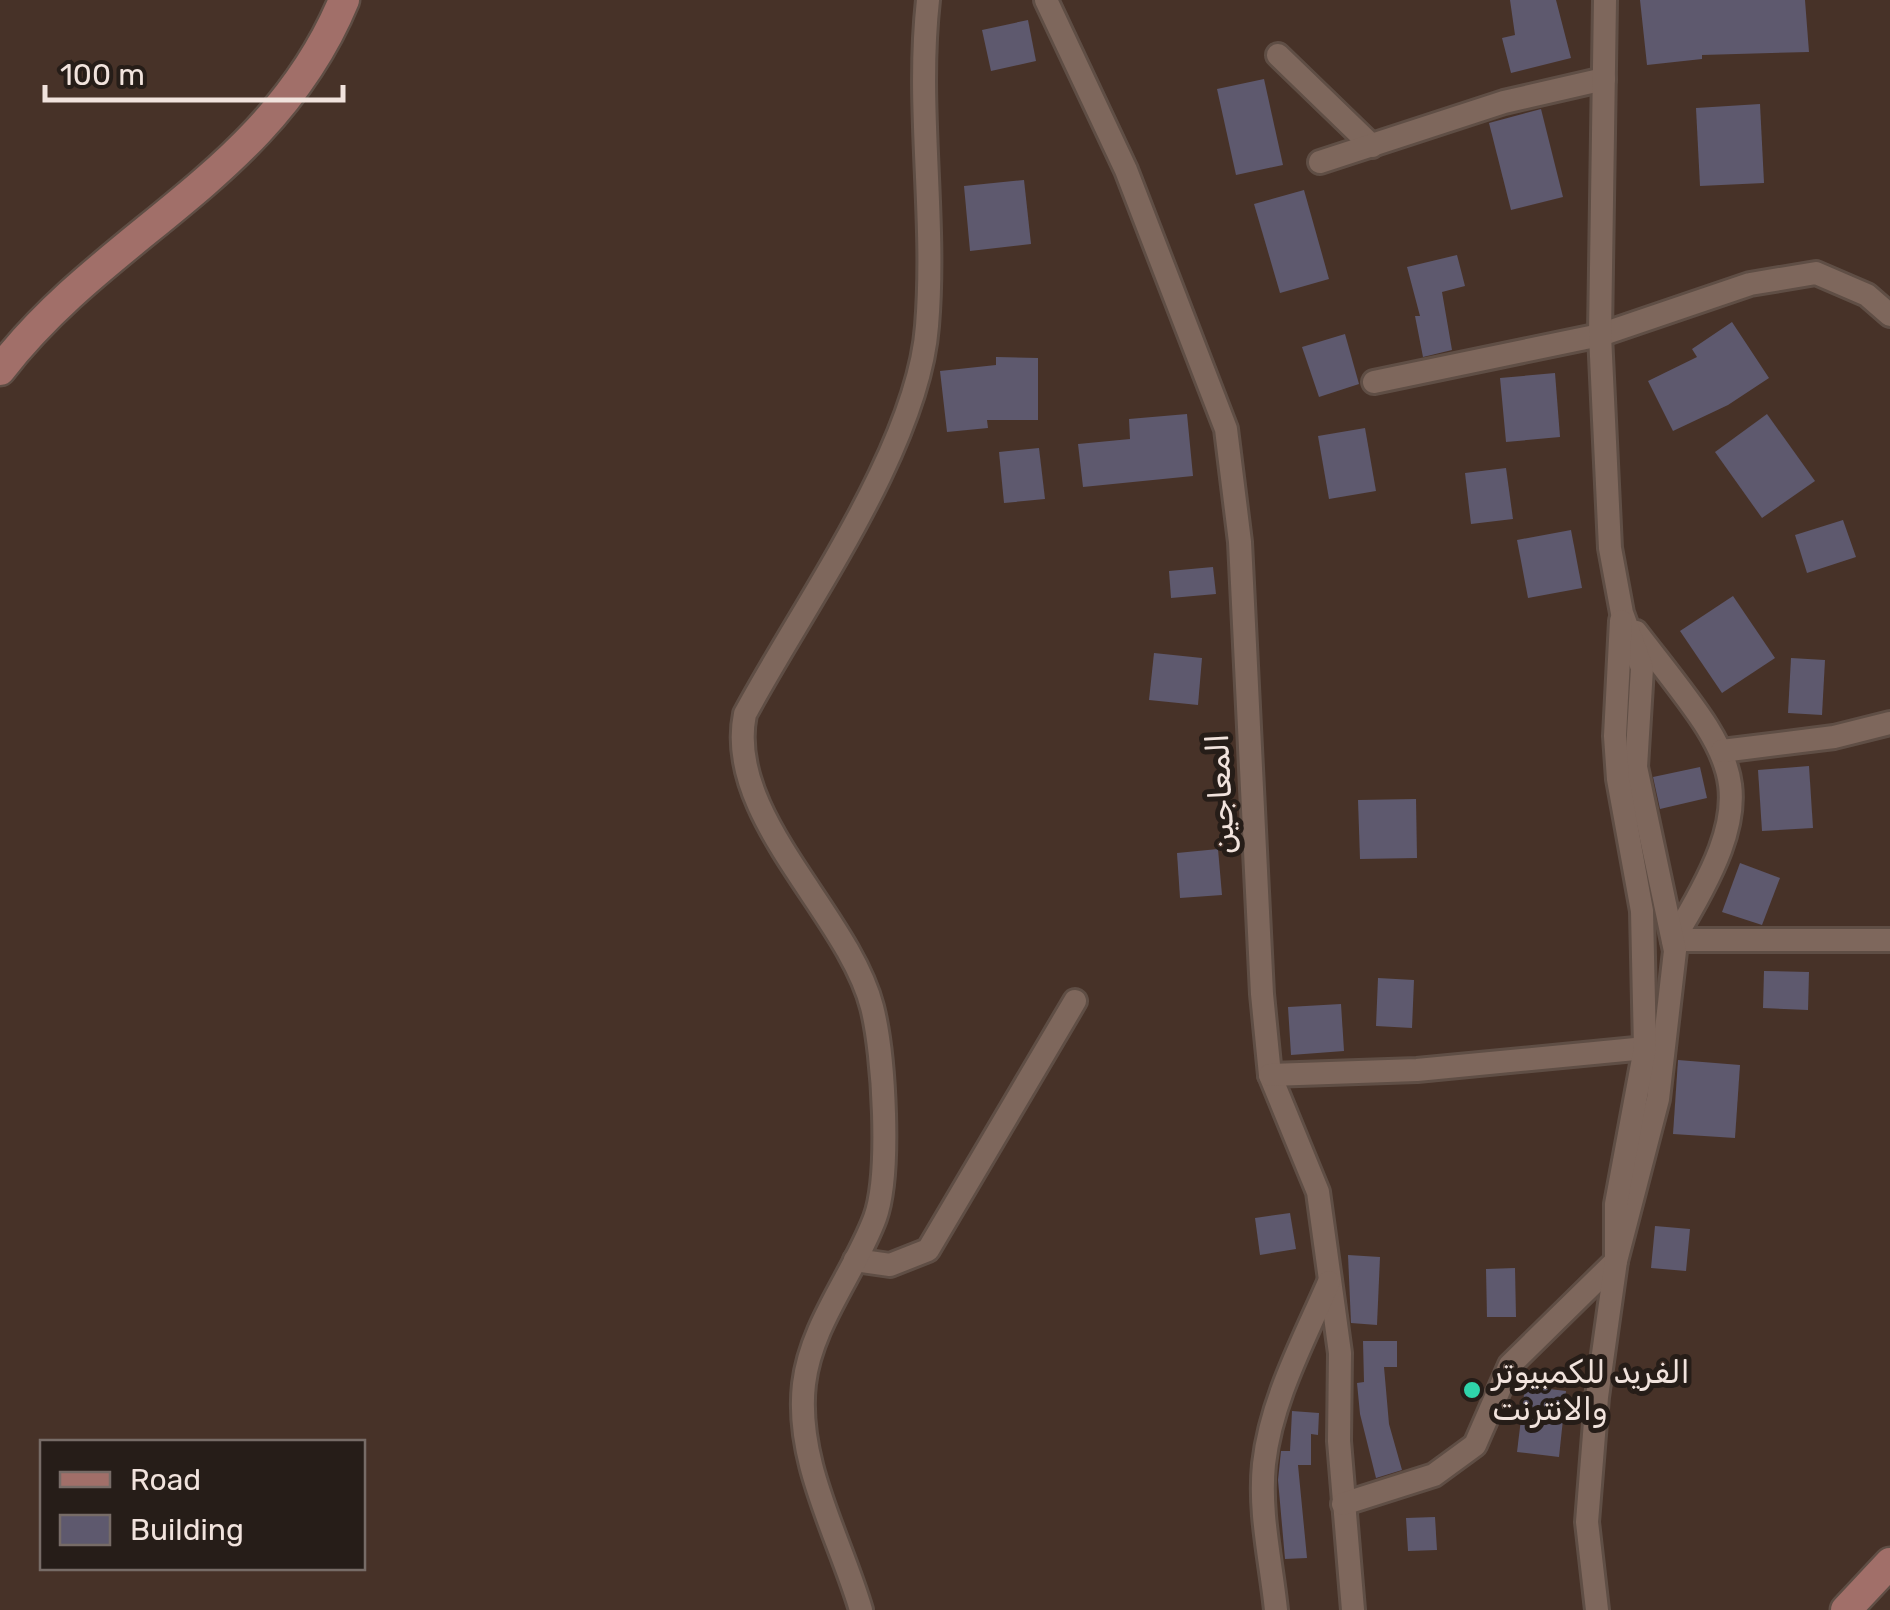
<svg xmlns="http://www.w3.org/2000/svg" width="1890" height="1610" font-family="Rubik,'Noto Naskh Arabic',sans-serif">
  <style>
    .building { fill: #5e596e }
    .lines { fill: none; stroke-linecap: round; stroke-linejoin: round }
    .street-casing { stroke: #5f4e45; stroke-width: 28 }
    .secondary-casing { stroke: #5f4e45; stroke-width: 35 }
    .street { stroke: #7e675c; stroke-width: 22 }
    .secondary { stroke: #a16f69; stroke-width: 30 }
    .poi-dot { fill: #2fd4aa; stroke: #261d18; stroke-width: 4 }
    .labels { text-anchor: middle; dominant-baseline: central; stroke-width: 10; stroke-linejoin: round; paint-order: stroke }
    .street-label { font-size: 32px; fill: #f1e3dd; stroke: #261d18 }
    .poi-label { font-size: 32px; fill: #f1e3dd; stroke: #261d18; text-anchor: start }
  </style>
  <rect width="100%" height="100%" fill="#473228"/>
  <g class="building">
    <polygon points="1510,0 1556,0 1571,58 1511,73 1502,38 1515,35"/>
    <polygon points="1640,0 1805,0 1809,52 1702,55 1702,59 1647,65"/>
    <polygon points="1028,20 1036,61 991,71 982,30"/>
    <polygon points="1264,79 1283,165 1236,175 1217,89"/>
    <polygon points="1760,104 1764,183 1700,186 1696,108"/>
    <polygon points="1541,109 1563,197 1511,210 1489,123"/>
    <polygon points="1024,180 1031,244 970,251 964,186"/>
    <polygon points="1304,190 1329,279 1280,293 1254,204"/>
    <polygon points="1457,255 1465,286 1442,292 1452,350 1423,357 1415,316 1420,316 1407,267"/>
    <polygon points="1732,322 1769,378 1728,405 1673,431 1648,381 1697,357 1692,349"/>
    <polygon points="1345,334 1359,384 1319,397 1302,347"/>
    <polygon points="996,357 1038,358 1038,420 987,420 988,428 947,432 940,371 996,365"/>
    <polygon points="1555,373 1560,437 1506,442 1500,378"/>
    <polygon points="1187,414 1193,476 1083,487 1078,444 1130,439 1129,419"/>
    <polygon points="1767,414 1815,481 1762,518 1715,452"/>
    <polygon points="1365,428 1376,491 1329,499 1318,436"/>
    <polygon points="1039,448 1045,499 1004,503 999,452"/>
    <polygon points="1506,468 1513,519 1471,524 1465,473"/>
    <polygon points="1843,520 1856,557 1807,573 1795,535"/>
    <polygon points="1571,530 1582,588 1528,598 1517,540"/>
    <polygon points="1213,567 1216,594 1171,598 1169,571"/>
    <polygon points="1733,596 1775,658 1722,693 1680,631"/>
    <polygon points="1154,653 1202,658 1198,705 1149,700"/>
    <polygon points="1791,658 1825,660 1822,715 1788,713"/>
    <polygon points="1809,766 1813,828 1762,831 1758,770"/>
    <polygon points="1700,767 1707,798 1660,809 1653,777"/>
    <polygon points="1416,799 1417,858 1360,859 1358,800"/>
    <polygon points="1218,849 1222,895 1180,898 1177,853"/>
    <polygon points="1740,863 1780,878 1762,925 1722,912"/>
    <polygon points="1764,971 1809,972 1808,1010 1763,1008"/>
    <polygon points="1378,978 1414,980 1412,1028 1376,1026"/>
    <polygon points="1341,1004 1344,1051 1291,1055 1288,1007"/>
    <polygon points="1678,1060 1740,1065 1735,1138 1673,1134"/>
    <polygon points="1290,1213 1296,1249 1260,1255 1255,1218"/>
    <polygon points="1655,1226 1690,1229 1686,1271 1651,1268"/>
    <polygon points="1348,1255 1380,1257 1377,1325 1351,1323"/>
    <polygon points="1515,1268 1516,1317 1487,1317 1486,1269"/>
    <polygon points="1363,1341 1397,1341 1397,1367 1384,1367 1389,1424 1402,1470 1376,1478 1360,1414 1357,1383 1364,1382"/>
    <polygon points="1525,1386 1566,1391 1559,1457 1517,1452"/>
    <polygon points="1292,1411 1319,1413 1318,1435 1311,1434 1311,1465 1298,1465 1307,1558 1285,1559 1278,1480 1281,1451 1290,1451"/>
    <polygon points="1435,1517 1437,1550 1408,1551 1406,1518"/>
  </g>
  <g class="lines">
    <defs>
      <g id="street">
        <polyline points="1046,0 1126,170 1226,429 1240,542 1262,994 1270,1075 1318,1192 1340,1353 1339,1441 1353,1610"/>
        <polyline points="1278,55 1372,146"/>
        <polyline points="1320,162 1504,102 1604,79"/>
        <polyline points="1374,382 1600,335 1750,284 1816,273 1867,295 1890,315"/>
        <path d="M1636,632C1738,764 1769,784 1673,940"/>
        <polyline points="1722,751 1834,737 1890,723"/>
        <polyline points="1673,940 1890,940"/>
        <polyline points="1270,1075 1417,1070 1656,1047"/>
        <polyline points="855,1260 890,1265 928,1250 1075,1001"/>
        <polyline points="1343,1504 1434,1475 1475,1445 1510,1365 1616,1261 1658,1099 1675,951 1636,767 1642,668 1622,613 1610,548 1600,335 1605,0"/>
        <path d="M861,1610C840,1538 795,1462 804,1384C811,1324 854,1274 875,1218C891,1174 884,1054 872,1007C848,913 724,816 745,714C803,606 918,448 927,326C936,217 916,108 928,0"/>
        <path d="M1276,1610C1271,1561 1259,1513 1264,1464C1271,1400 1304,1340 1329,1282"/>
        <polyline points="1597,1610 1587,1522 1597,1397 1616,1261 1616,1204 1645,1048 1642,911 1618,779 1615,736 1621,621"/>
      </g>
      <g id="secondary">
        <path d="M0,370C107,231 271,176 344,0"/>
        <polyline points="1846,1610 1890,1563"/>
      </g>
    </defs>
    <use href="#street" class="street-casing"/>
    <use href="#secondary" class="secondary-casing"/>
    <use href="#street" class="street"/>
    <use href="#secondary" class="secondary"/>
  </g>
  <circle class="poi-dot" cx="1472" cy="1390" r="10"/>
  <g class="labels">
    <g class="street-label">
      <text transform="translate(1220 794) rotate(-93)">المعاجين</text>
    </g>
    <g class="poi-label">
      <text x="1492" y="1372">الفريد للكمبيوتر<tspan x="1492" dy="37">والانترنت</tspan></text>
    </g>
  </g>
  <rect x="40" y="1440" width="325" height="130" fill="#261d18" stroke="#776c67" stroke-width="2.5"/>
  <rect x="60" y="1472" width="50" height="15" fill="#a16f69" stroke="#776c67" stroke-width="2.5"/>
  <text x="130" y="1490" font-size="30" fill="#f1e3dd">Road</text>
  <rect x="60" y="1515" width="50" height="30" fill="#5e596e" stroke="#776c67" stroke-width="2.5"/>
  <text x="130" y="1540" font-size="30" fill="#f1e3dd">Building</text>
  <path d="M45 85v15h298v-15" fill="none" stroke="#f1e3dd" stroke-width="5"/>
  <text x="60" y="85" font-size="30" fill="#f1e3dd" stroke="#261d18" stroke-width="8" paint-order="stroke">100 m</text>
</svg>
